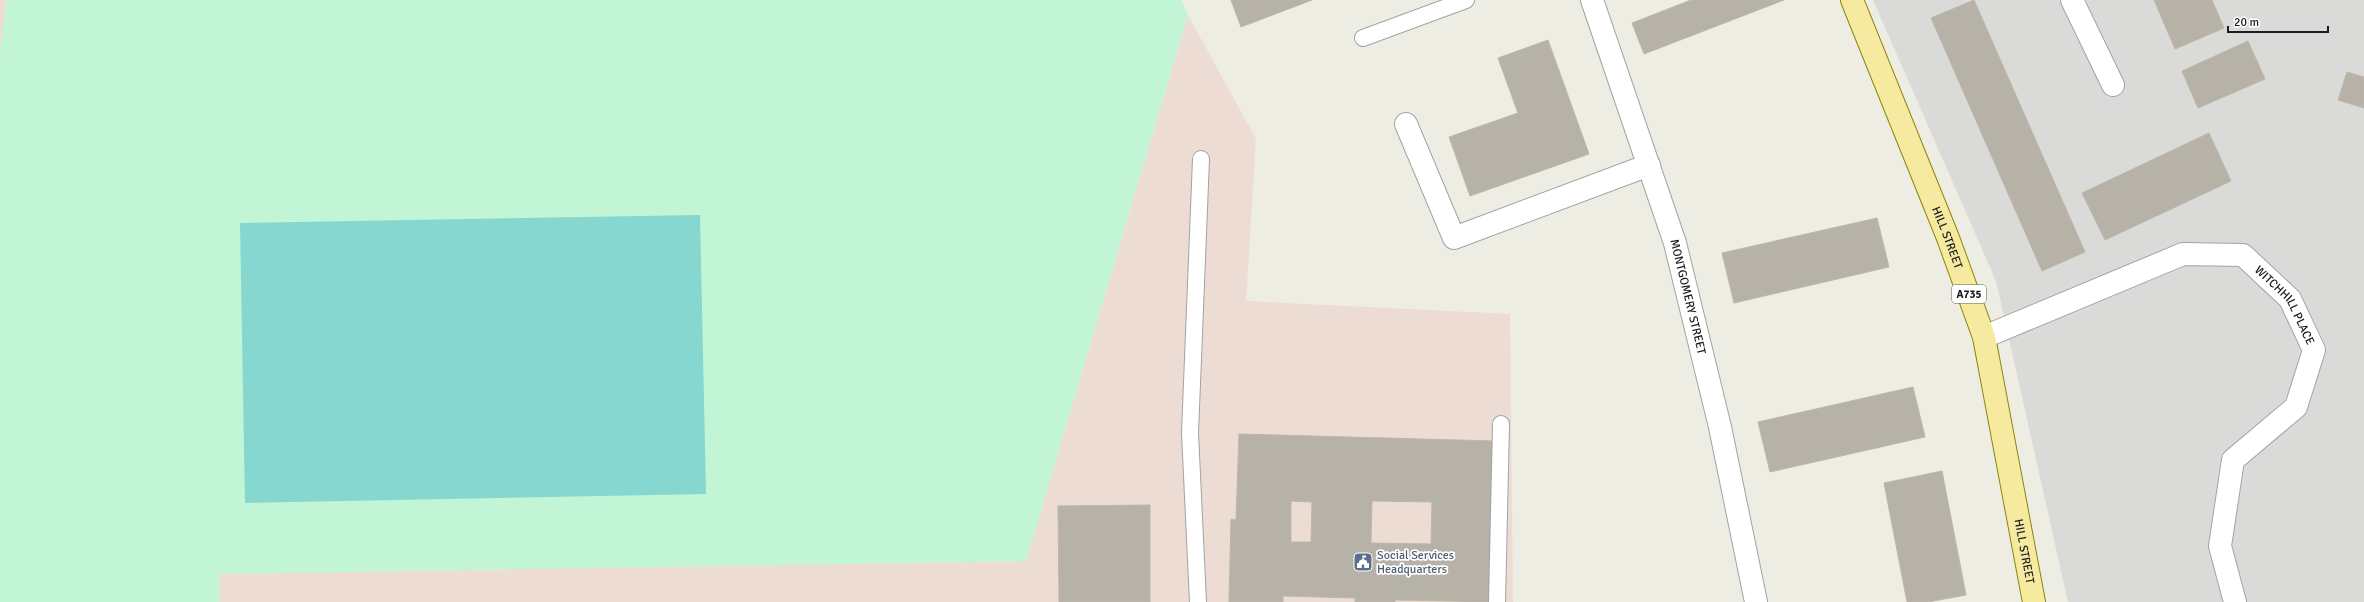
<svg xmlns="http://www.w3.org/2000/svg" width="2364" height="602" font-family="Signika,sans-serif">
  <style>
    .residential { fill: #dadad9 }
    .commercial { fill: #eddcd3 }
    .park { fill: #c2f5d5 }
    .pitch { fill: #85d7d0 }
    .building { fill: #b6b2a8; stroke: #bdb7a6; fill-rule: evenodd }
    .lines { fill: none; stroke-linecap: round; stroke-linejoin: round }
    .lane-casing { stroke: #a3a3a3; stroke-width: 18 }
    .street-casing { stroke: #a3a3a3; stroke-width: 24 }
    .primary-casing { stroke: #8a860a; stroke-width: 24 }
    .lane { stroke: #fff; stroke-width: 16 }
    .street { stroke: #fff; stroke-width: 22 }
    .primary { stroke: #f5eaa0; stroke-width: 22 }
    .labels { text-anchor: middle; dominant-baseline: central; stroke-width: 3.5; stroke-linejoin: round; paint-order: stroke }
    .shield { fill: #fff; stroke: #606060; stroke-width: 1 }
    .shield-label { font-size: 11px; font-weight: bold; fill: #1c1c1c }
    .street-label { font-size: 12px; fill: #1c1c1c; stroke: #fff }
    .service-label { font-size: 12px; fill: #4e5e75; stroke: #fff; text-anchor: start }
  </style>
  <rect width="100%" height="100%" fill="#edede3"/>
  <polygon class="residential" points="1873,0 2364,0 2364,602 2068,602 1996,281"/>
  <g class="commercial">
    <polygon points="0,0 7,0 0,51"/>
    <polygon points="1188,15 1256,139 1246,301 1510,314 1513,602 219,602 220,574 1026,561"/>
  </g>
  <polygon class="park" points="7,0 1181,0 1188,14 1026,561 220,574 219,602 0,602 0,51"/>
  <polygon class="pitch" points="700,215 706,494 245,503 240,223"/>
  <g class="building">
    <polygon points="1231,0 1312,0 1241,27"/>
    <polygon points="1691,0 1784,0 1644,54 1632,23"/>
    <polygon points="1974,0 2085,252 2042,271 1931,18"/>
    <polygon points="2154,0 2212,0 2224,28 2175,49"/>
    <polygon points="1548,40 1589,154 1470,196 1449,137 1518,113 1498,58"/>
    <polygon points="2248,41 2265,79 2198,108 2182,71"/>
    <polygon points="2347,72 2364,77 2364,108 2338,100"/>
    <polygon points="2209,133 2231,181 2105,240 2082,193"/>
    <polygon points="1877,218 1889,267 1734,303 1722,253"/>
    <polygon points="1913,387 1925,437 1770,472 1758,422"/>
    <path d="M1239,434L1494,441V602L1395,600V602H1355V598L1283,596V602H1229L1231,519L1236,520ZM1291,501L1312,502L1311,542H1291ZM1372,501L1432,502L1431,544L1371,543Z"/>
    <polygon points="1942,471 1966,595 1928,602 1907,602 1884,483"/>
    <polygon points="1150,505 1150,602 1059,602 1058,506"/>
  </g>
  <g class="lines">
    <defs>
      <g id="lane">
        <polyline points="1363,38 1466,0"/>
        <polyline points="1198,602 1190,433 1201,159"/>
        <polyline points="1497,602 1501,424"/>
      </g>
      <g id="street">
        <path id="s1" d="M1592,0L1675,243L1720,427L1756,602"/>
        <polyline points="2072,0 2113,85"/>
        <polyline points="1406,124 1454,238 1649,165"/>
        <path id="s2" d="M1984,337L2183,254L2243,255L2290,299L2314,350L2296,407L2233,460L2220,546L2235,602"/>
      </g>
      <g id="primary">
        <path id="s3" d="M1852,0L1948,238L1984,337L2034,602"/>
      </g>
    </defs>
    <use href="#lane" class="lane-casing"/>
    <use href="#street" class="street-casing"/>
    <use href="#primary" class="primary-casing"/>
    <use href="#lane" class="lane"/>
    <use href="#street" class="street"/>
    <use href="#primary" class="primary"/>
  </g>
  <defs>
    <symbol id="civic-square" viewBox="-11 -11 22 22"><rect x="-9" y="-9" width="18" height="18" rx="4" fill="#5c6f8a" stroke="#fff"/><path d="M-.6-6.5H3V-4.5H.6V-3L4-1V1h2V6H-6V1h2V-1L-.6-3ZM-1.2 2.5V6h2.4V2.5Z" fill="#fff"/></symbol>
  </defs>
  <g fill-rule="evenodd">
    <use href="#civic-square" x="1352" y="551" width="22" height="22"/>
  </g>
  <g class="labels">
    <rect class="shield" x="1952" y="285" width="34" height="18" rx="3"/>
    <g class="shield-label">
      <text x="1969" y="294">A735</text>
    </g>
    <g class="street-label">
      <text stroke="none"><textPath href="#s3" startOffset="256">HILL STREET</textPath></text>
      <text stroke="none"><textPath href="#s1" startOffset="312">MONTGOMERY STREET</textPath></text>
      <text stroke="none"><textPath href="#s2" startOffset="342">WITCHHILL PLACE</textPath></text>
      <text stroke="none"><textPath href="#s3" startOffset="580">HILL STREET</textPath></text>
    </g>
    <g class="service-label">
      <text x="1377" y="555">Social Services<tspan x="1377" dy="14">Headquarters</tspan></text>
    </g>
  </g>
  <path d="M2228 26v6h100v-6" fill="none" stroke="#1c1c1c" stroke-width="2"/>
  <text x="2234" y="26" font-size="12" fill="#1c1c1c" stroke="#ffffff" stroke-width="3" paint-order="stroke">20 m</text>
</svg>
